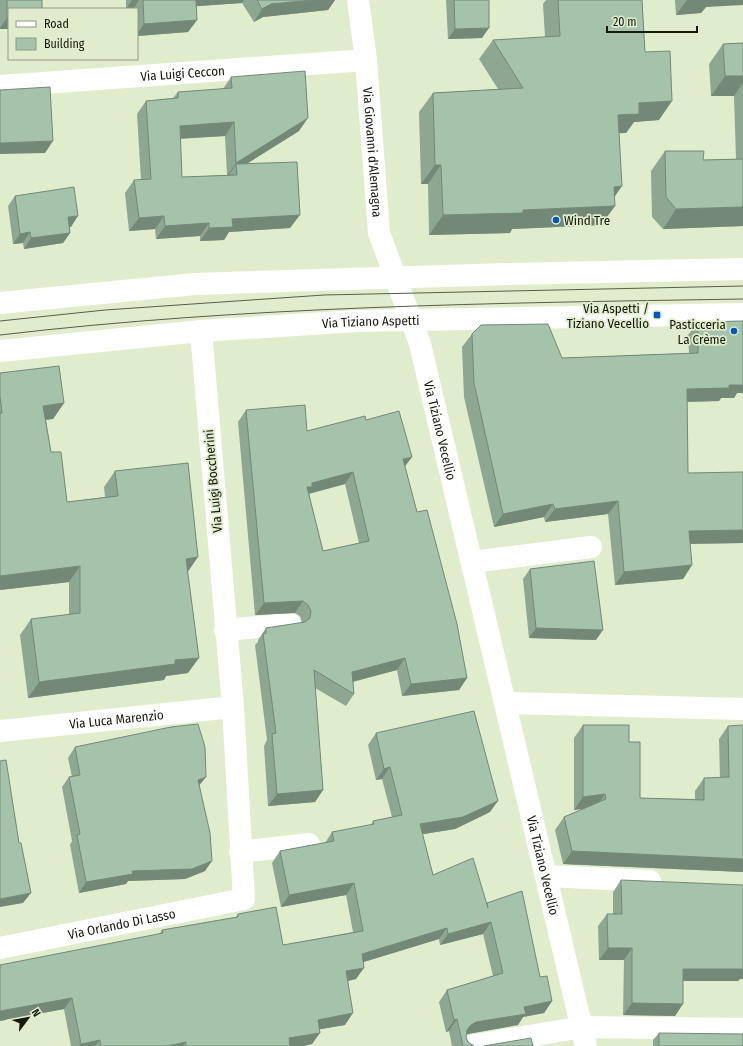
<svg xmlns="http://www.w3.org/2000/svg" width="743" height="1046" font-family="'Fira Sans Condensed',sans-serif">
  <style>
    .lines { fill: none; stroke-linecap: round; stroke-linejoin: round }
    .minor { stroke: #fff; stroke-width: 22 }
    .tertiary { stroke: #fff; stroke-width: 22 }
    .tram { stroke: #565e4b; stroke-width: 1 }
    .wall { fill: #8ea793; fill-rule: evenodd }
    .shaded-wall { fill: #748878 }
    .building { fill: #a5c2ab; stroke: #748878; fill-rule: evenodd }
    .poi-dot { fill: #0057c0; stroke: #e0edcd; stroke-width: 1.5 }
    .labels { text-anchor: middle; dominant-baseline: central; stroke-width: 3.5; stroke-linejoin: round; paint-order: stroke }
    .street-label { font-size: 13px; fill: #151a0e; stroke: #e0edcd }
    .poi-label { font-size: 13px; fill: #151a0e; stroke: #e0edcd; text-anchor: end }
  </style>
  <rect width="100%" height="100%" fill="#e0edcd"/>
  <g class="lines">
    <g class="minor">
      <path id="s1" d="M358,0L366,60L379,233L420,344L586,1046"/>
      <path id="s2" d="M0,86L366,60"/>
      <polyline points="472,562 591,547"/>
      <polyline points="225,630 290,624"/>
      <polyline points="506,703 743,709"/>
      <path id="s3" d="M0,731L233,707"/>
      <polyline points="240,852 309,844"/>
      <polyline points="547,876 650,881"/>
      <path id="s4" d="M0,948L244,899L233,707L201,331"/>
      <polyline points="470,1046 582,1027 743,1029"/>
    </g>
    <g class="tertiary">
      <polyline points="0,303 195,284 508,274 743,269"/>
      <path id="s5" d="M0,351L201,331L357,321L743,314"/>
    </g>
    <g class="tram">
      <polyline points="0,321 105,310 324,295 743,286"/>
      <path d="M0,335C246,306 495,303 743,299"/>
    </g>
  </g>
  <g class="wall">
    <polygon points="0,0 42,0 9,9 9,29 0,29"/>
    <polygon points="126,0 335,0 328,10 263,17 254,22 242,3 196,6 197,20 188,32 137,36 137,9 134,9 134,8 126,9"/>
    <polygon points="446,0 489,0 482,38 448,39"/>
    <polygon points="546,0 642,0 645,52 659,120 634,122 626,133 619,133 614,197 615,206 601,225 512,229 510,233 429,235 428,184 421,184 419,112 433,93 498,89 479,59 493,40 545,37 543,4"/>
    <polygon points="675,0 743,0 706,7 701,13 676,15"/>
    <polygon points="743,43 743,226 663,229 652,217 651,171 665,151 703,160 736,159 734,96 711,96 709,64 723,44"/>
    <path d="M231,77L299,131L246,164L290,228L229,232L224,240L200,241V236L156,239L155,229L129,231L125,193L134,180H141L137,114L146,101L173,98L178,92L223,89ZM225,136L227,175L182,177L180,139Z"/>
    <polygon points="15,196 71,227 70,227 70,233 63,243 24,249 23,243 13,244 8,206"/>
    <polygon points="743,321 743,393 737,393 734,398 721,398 719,401 687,402 688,473 743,543 690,544 692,565 683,579 615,585 608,514 545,522 544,517 494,527 464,397 462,347 472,334 562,358 689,353 688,335 698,322"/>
    <polygon points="0,373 64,403 53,419 46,420 51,452 67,502 105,497 104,487 115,471 188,572 188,673 166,676 164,680 28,698 20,635 31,619 69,615 69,582 0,590"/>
    <path d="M246,410L307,431L366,420L405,466L417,512L467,678L459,690L402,696L397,670L353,682L354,694L346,706L315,688L323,790L315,802L268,806L264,746L267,740L255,645L258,642V640L266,628L302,623L300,616L295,613L255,615L238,422ZM345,484L359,543L323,551L309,494Z"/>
    <polygon points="530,569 596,640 529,638 523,579"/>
    <polygon points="583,725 629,742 640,798 695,799 695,791 704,778 720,778 719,739 728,726 743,872 563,864 555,830 564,817 585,808 574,810 574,738"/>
    <polygon points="376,733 490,812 455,829 422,834 433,875 487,904 540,977 552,1001 544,1013 523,1017 518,1025 466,1034 466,1037 468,1042 474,1046 452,1046 449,1031 446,1032 439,1002 447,990 493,976 483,934 440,945 439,939 363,962 356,979 348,981 345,1025 320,1029 312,1044 303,1046 71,1046 64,1009 0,1021 160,933 162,930 236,917 238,914 283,945 353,932 346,895 281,907 272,863 280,851 325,843 332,832 371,825 373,821 392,817 382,779 376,780 368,745"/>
    <polygon points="75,747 199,786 205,871 185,879 128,881 126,884 79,893 70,845 72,841 62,787 69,777 72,777 68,758"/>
    <polygon points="621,880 740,979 738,981 683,981 675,1016 623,1015 624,960 599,960 598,926 607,914 613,914 613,892"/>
    <polygon points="659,1033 743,1046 653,1046 653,1040"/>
  </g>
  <g class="shaded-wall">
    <polygon points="132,0 139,0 134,8 126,9"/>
    <polygon points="191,0 244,0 242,3 186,7"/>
    <polygon points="313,0 335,0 328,10 263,17 254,22 262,9 271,4"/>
    <polygon points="687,0 743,0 743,5 706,7 701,13 676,15"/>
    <polygon points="7,18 9,18 9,29 0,29 0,28"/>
    <polygon points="197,20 188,32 137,36 137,34 144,24"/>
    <polygon points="489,28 482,38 448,39 455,29"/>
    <polygon points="725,76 743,76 743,83 734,96 711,96"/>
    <polygon points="672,101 659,120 634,122 626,133 605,134 618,115 639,103"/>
    <polygon points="308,118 299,131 237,170 236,164 229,175 227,176 236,163"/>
    <polygon points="234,122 225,136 170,139 180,126"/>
    <polygon points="53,141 45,153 0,154 0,143"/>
    <polygon points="435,165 441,165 428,184 421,184"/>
    <polygon points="622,186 609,205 614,187"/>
    <polygon points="615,206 601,225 512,229 510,233 429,235 443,215 523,210"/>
    <polygon points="743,207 743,226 663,229 676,209"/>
    <polygon points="300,215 290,228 229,232 224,240 200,241 209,228 232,219"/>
    <polygon points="78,216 71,227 61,228 68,217"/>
    <polygon points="164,216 155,229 129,231 139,218"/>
    <polygon points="209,223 200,236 156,239 165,226"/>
    <polygon points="30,232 23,243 13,244 20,234"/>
    <polygon points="70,233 63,243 24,249 31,238"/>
    <polygon points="743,380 743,393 737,393 734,398 721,398 719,401 678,402 687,389 729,385"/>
    <polygon points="64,403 53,419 32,421 43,406"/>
    <polygon points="412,457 403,469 403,459"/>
    <polygon points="353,472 345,484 307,494 307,487 312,483"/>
    <polygon points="618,501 608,514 545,522 555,509"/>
    <polygon points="553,504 544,517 494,527 503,514"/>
    <polygon points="743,530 743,543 679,544 689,531"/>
    <polygon points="198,557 187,573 186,559"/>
    <polygon points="692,565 683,579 615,585 624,572"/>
    <polygon points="80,566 69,582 0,590 0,576"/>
    <polygon points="303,601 295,613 255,615 264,603"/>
    <polygon points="536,628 603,630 596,640 529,638"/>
    <polygon points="199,658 188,673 166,676 164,680 28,698 39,682 175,660"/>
    <polygon points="405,658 397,670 343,684 352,672"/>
    <polygon points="467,678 459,690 402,696 411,684"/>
    <polygon points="390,767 382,779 376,780 384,769"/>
    <polygon points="206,777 198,787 198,780"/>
    <polygon points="323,790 315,802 268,806 277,794"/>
    <polygon points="605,794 596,807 574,810 583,797"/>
    <polygon points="498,801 490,812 455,829 412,836 420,824"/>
    <polygon points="572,851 743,859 743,872 563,864"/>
    <polygon points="212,861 205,871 185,879 128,881 126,884 79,893 86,882 132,871"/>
    <polygon points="354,883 346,895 281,907 289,895"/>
    <polygon points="31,893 23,903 0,907 0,899"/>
    <polygon points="491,922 483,934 440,945 448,934"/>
    <polygon points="447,928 439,939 354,965 362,954"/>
    <polygon points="608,948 632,948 624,960 599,960"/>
    <polygon points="364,968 356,979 338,983 346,971"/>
    <polygon points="683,969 743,969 743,979 740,979 738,981 675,981"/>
    <polygon points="72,998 64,1009 0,1021 0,1011"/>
    <polygon points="552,1001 544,1013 523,1017 518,1025 468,1034 462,1036 471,1025 476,1022 524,1007"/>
    <polygon points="632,1003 683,1004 675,1016 623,1015"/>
    <polygon points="353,1013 345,1025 310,1031 318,1020"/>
    <polygon points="457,1019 449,1031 446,1032 454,1020"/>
    <polygon points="320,1033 312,1044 303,1046 283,1046 289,1038"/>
    <polygon points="100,1040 95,1046 79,1046 81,1044"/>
    <polygon points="186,1042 183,1046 167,1046"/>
  </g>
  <g class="building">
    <polygon points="7,0 42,0 42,9 9,9 9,18 7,18"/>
    <polygon points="143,0 196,0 197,20 144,24"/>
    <polygon points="257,0 313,0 271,4 262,9"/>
    <polygon points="454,0 489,0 489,28 455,29"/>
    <polygon points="558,0 642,0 645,52 670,51 672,101 639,103 639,114 618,115 622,186 614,187 615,206 523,210 523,213 443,215 441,165 435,165 433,93 523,88 493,40 560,36"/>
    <polygon points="743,43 743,76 725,76 723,44"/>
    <polygon points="305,71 308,118 236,163 234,122 180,126 182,177 237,175 236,164 297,162 300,215 232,219 233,227 209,228 209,223 165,226 164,216 139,218 134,180 151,179 146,101 178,98 178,92 232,88 231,77"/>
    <polygon points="50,87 53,141 0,143 0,90"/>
    <polygon points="665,151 704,151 703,160 743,159 743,207 676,209 666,197"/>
    <polygon points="74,187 78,216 68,217 70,233 31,238 30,232 20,234 15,196"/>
    <polygon points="743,321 743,385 729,385 729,388 687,389 688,473 743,472 743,530 689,531 692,565 624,572 618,501 555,509 553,504 503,514 474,383 472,334 481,325 548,324 562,358 698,353 698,322"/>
    <polygon points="59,366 64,403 43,406 51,452 61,452 67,502 118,496 115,471 188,463 198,557 186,559 199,658 175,660 175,664 39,682 31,619 80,613 80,566 0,576 0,413 2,413 0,396 0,373"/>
    <path d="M305,405L307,431L365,416L366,420L399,411L412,457L403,459L417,512L427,510L457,624L467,678L411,684L405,658L352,672L354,694L314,670L323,790L277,794L272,734L276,733L263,634L266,633V628L305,622L310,618L311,611L308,605L303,601L264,603L246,410ZM353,472L369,541L323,551L307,487H312V483Z"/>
    <polygon points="594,561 603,630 536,628 530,569"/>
    <polygon points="474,711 498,801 463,817 420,824 433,875 473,858 488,908 487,903 522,891 540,977 547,976 552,1001 524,1007 526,1014 476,1022 471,1025 467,1030 466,1037 468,1042 474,1046 463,1046 457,1019 454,1020 447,990 503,973 491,922 448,934 447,928 362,954 364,968 346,971 353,1013 318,1020 320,1033 289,1038 290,1046 186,1046 186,1042 167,1046 101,1046 100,1040 81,1044 72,998 0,1011 0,965 163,933 162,930 238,917 238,914 276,907 283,945 363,931 354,883 289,895 280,851 334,841 332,832 374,824 373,821 402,815 390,767 384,769 376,733"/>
    <polygon points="198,724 205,747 206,777 198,780 210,833 212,861 192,869 132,871 133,874 86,882 77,835 80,834 69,777 80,775 75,747 171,727"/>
    <polygon points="583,725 629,725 629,742 640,742 640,798 704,800 704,778 729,777 728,726 743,725 743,859 572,851 564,817 606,799 605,794 583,797"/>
    <polygon points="6,760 19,843 21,843 31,893 0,899 0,761"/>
    <polygon points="621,880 743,885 743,969 683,969 683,1004 632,1003 632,948 608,948 607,914 622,914"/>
    <polygon points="659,1033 743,1034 743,1046 659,1046"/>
    <polygon points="531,1038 533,1046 484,1046"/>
  </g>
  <g class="poi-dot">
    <circle cx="556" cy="220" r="4"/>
    <rect x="653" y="311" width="8" height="8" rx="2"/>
    <circle cx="734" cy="331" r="4"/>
  </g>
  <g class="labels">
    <g class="street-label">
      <text stroke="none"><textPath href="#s2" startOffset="183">Via Luigi Ceccon</textPath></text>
      <text stroke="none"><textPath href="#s1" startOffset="153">Via Giovanni d'Alemagna</textPath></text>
      <text stroke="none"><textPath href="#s5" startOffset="372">Via Tiziano Aspetti</textPath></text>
      <text stroke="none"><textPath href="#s1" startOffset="441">Via Tiziano Vecellio</textPath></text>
      <text transform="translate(213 481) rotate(-95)">Via Luigi Boccherini</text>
      <text stroke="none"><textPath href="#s3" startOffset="117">Via Luca Marenzio</textPath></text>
      <text stroke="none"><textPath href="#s1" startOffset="888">Via Tiziano Vecellio</textPath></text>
      <text stroke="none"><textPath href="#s4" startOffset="124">Via Orlando Di Lasso</textPath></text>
    </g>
    <g class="poi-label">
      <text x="564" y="220" text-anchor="start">Wind Tre</text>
      <text x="649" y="308">Via Aspetti /<tspan x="649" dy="15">Tiziano Vecellio</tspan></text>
      <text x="726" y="324">Pasticceria<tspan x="726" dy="15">La Crème</tspan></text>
    </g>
  </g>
  <rect x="8" y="8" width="130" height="52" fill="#e0edcd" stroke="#8f9981"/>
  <rect x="16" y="21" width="20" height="6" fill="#ffffff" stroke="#8f9981"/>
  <text x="44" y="28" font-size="12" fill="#151a0e">Road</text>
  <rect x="16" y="38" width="20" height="12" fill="#a5c2ab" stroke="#8f9981"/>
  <text x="44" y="48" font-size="12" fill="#151a0e">Building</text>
  <g transform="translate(28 1018) rotate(58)" stroke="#e0edcd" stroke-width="3" paint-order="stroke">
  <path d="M0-3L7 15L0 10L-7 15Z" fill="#151a0e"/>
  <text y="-6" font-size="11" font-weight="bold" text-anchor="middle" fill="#151a0e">N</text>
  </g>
  <path d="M607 26v6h90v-6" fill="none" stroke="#151a0e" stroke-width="2"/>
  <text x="613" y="26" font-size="12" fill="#151a0e" stroke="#e0edcd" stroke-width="3" paint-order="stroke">20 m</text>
</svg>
